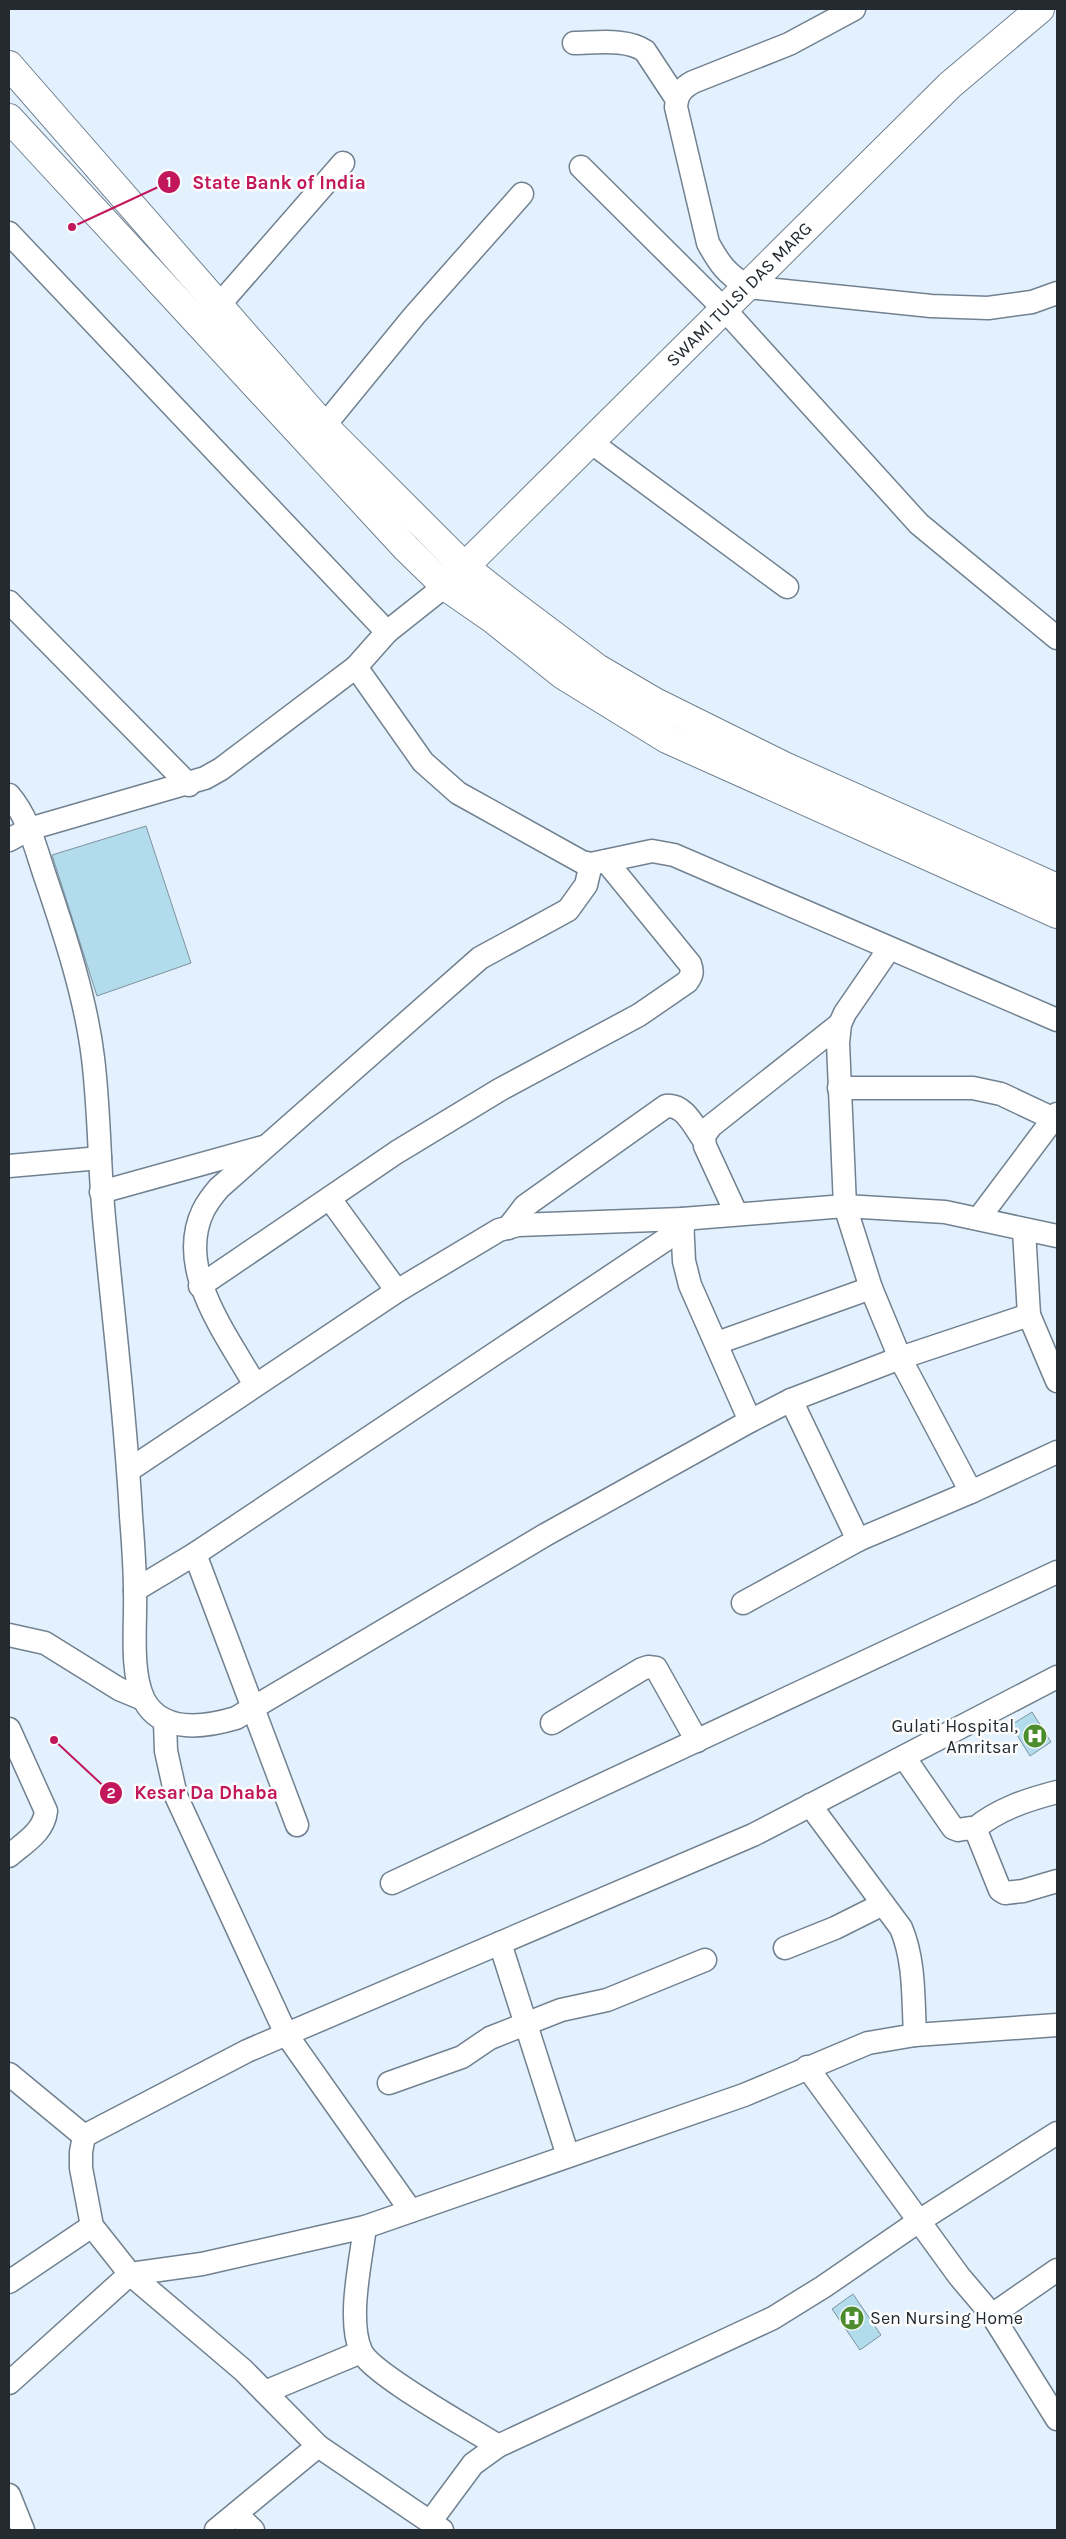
<svg xmlns="http://www.w3.org/2000/svg" width="1066" height="2539" font-family="Karla,sans-serif">
  <style>
    .building { fill: #b2dbec; stroke: #7d949e }
    .lines { fill: none; stroke-linecap: round; stroke-linejoin: round }
    .minor-casing { stroke: #718190; stroke-width: 25 }
    .tertiary-casing { stroke: #718190; stroke-width: 30 }
    .trunk-casing { stroke: #718190; stroke-width: 30 }
    .minor { stroke: #fff; stroke-width: 22 }
    .tertiary { stroke: #fff; stroke-width: 28 }
    .trunk { stroke: #fff; stroke-width: 28 }
    .labels { text-anchor: middle; dominant-baseline: central; stroke-width: 5; stroke-linejoin: round; paint-order: stroke }
    .street-label { font-size: 18px; fill: #232a30; stroke: #fcfcfc }
    .poi-label { font-size: 18px; fill: #232a30; stroke: #fcfcfc; text-anchor: end }
    .leader { fill: none; stroke: #c2185b; stroke-width: 2 }
    .callout-dot { fill: #c2185b; stroke: #fcfcfc; stroke-width: 2 }
    .mark-label { font-size: 15px; text-anchor: middle; font-weight: bold; fill: #fff }
    .callout-label { font-size: 19px; text-anchor: middle; font-weight: bold; fill: #c2185b; stroke: #fcfcfc; stroke-width: 5; stroke-linejoin: round; paint-order: stroke }
  </style>
  <rect width="100%" height="100%" fill="#e3f1fe"/>
  <g class="building">
    <polygon points="146,826 191,963 97,996 52,855"/>
    <polygon points="1032,1712 1051,1742 1030,1756 1011,1725"/>
    <polygon points="853,2294 881,2335 860,2350 832,2309"/>
  </g>
  <g class="lines">
    <defs>
      <g id="minor">
        <path d="M854,9L789,44L693,82C682,88 677,94 676,107L708,243C720,265 727,274 748,287L931,306L988,308L1032,302L1057,293"/>
        <path d="M574,43C595,43 627,38 645,51L676,98"/>
        <polyline points="581,167 725,310 919,524 1057,638"/>
        <polyline points="9,233 387,632 445,586"/>
        <polyline points="219,305 343,163"/>
        <polyline points="324,426 414,316 522,194"/>
        <polyline points="592,443 787,587"/>
        <polyline points="9,602 189,785"/>
        <polyline points="356,667 423,762 458,793 582,862 591,864 652,851 674,855 1057,1020"/>
        <path d="M9,795C29,818 36,850 46,879C65,935 86,999 93,1058C100,1115 99,1172 105,1228C114,1324 126,1420 131,1516C133,1541 135,1567 135,1593C136,1624 130,1672 144,1700C162,1734 206,1727 236,1718L545,1535L750,1421L791,1400L900,1358L1029,1315"/>
        <polyline points="9,840 29,829 205,778 221,769 356,667 387,632"/>
        <polyline points="889,949 845,1013 840,1024 838,1043 845,1206 871,1288 900,1358 971,1492 1057,1452"/>
        <polyline points="839,1088 973,1088 1001,1094 1054,1119"/>
        <polyline points="9,1166 100,1158"/>
        <polyline points="101,1192 263,1147"/>
        <polyline points="330,1199 397,1291"/>
        <polyline points="736,1213 705,1146 704,1136 711,1126 840,1024"/>
        <polyline points="979,1218 1057,1114"/>
        <polyline points="682,1219 684,1261 690,1285 750,1421"/>
        <path d="M508,1228L525,1206L666,1106C685,1104 694,1127 704,1140"/>
        <polyline points="1024,1230 1029,1315 1057,1381"/>
        <path d="M200,1286L397,1152L501,1089L639,1015L687,982C692,975 693,972 690,964L606,861"/>
        <polyline points="717,1343 871,1288"/>
        <path d="M255,1385C227,1335 175,1270 203,1211C207,1203 213,1195 219,1188L480,958L568,910L586,885L591,864"/>
        <polyline points="791,1400 858,1540"/>
        <polyline points="129,1470 397,1291 499,1230 518,1225 682,1219 845,1206 945,1212 1057,1236"/>
        <polyline points="195,1554 297,1825"/>
        <polyline points="135,1590 195,1554 683,1228"/>
        <polyline points="743,1603 858,1540 971,1492"/>
        <polyline points="9,1635 45,1643 119,1689 143,1699"/>
        <polyline points="165,1722 166,1751 176,1796 286,2034 411,2211"/>
        <polyline points="552,1723 642,1669 648,1667 656,1668 697,1741"/>
        <path d="M9,1729L46,1811C44,1832 24,1843 9,1856"/>
        <polyline points="904,1757 953,1828 958,1830 970,1828 977,1833 1000,1890 1005,1893 1023,1891 1057,1881"/>
        <path d="M810,1805L901,1928C915,1961 913,1999 915,2035"/>
        <path d="M974,1829C999,1809 1026,1800 1057,1792"/>
        <polyline points="392,1883 1057,1572"/>
        <polyline points="500,1943 568,2156"/>
        <polyline points="785,1948 835,1928 883,1904"/>
        <polyline points="807,2067 959,2276 992,2315 1057,2419"/>
        <polyline points="9,2074 84,2136"/>
        <polyline points="389,2083 462,2057 490,2038 561,2010 607,2000 705,1960"/>
        <polyline points="84,2136 247,2051 753,1835 1057,1677"/>
        <polyline points="84,2136 81,2152 81,2168 92,2226 130,2274 243,2370 318,2446 216,2530"/>
        <path d="M365,2227C361,2260 347,2320 361,2351C371,2374 472,2429 498,2446"/>
        <polyline points="9,2282 92,2226"/>
        <polyline points="992,2315 1057,2270"/>
        <polyline points="9,2383 130,2274 202,2264 365,2227 744,2095 868,2043 915,2035 1057,2025"/>
        <polyline points="265,2392 361,2352"/>
        <polyline points="318,2446 442,2530"/>
        <polyline points="9,2495 23,2530"/>
        <polyline points="236,2514 253,2530"/>
        <polyline points="430,2522 473,2464 498,2446 773,2318 823,2287 919,2221 1057,2133"/>
      </g>
      <g id="tertiary">
        <path id="s1" d="M448,583L950,85L1040,9"/>
      </g>
      <g id="trunk">
        <polyline points="9,65 324,426 466,568 508,601 597,668 655,702 784,766 1057,888"/>
        <polyline points="9,118 406,548 445,586 494,620 563,675 667,739 1057,914"/>
      </g>
    </defs>
    <use href="#minor" class="minor-casing"/>
    <use href="#tertiary" class="tertiary-casing"/>
    <use href="#trunk" class="trunk-casing"/>
    <use href="#minor" class="minor"/>
    <use href="#tertiary" class="tertiary"/>
    <use href="#trunk" class="trunk"/>
  </g>
  <defs>
    <symbol id="hospital-disc" viewBox="-11 -11 22 22"><circle r="9.5" fill="#4c8c2c" stroke="#fcfcfc"/><path d="M-5-5h3v3.5h4V-5h3V5h-3V1.5h-4V5h-3Z" fill="#fff"/></symbol>
  </defs>
  <g fill-rule="evenodd">
    <use href="#hospital-disc" x="1021" y="1722" width="28" height="28"/>
    <use href="#hospital-disc" x="838" y="2304" width="28" height="28"/>
  </g>
  <g class="labels">
    <g class="street-label">
      <text stroke="none"><textPath href="#s1" startOffset="410">SWAMI TULSI DAS MARG</textPath></text>
    </g>
    <g class="poi-label">
      <text x="1018" y="1726">Gulati Hospital,<tspan x="1018" dy="21">Amritsar</tspan></text>
      <text x="870" y="2318" text-anchor="start">Sen Nursing Home</text>
    </g>
  </g>
  <path class="leader" d="M72 227L169 182M54 1740L111 1793"/>
  <g class="callout-dot">
    <circle cx="72" cy="227" r="5"/>
    <circle cx="54" cy="1740" r="5"/>
    <circle cx="169" cy="182" r="12"/>
    <circle cx="111" cy="1793" r="12"/>
  </g>
  <g class="mark-label">
    <text x="169" y="187">1</text>
    <text x="111" y="1798">2</text>
  </g>
  <g class="callout-label">
    <text x="279" y="189">State Bank of India</text>
    <text x="206" y="1799">Kesar Da Dhaba</text>
  </g>
  <rect width="1066" height="2539" fill="none" stroke="#232a30" stroke-width="20"/>
</svg>
